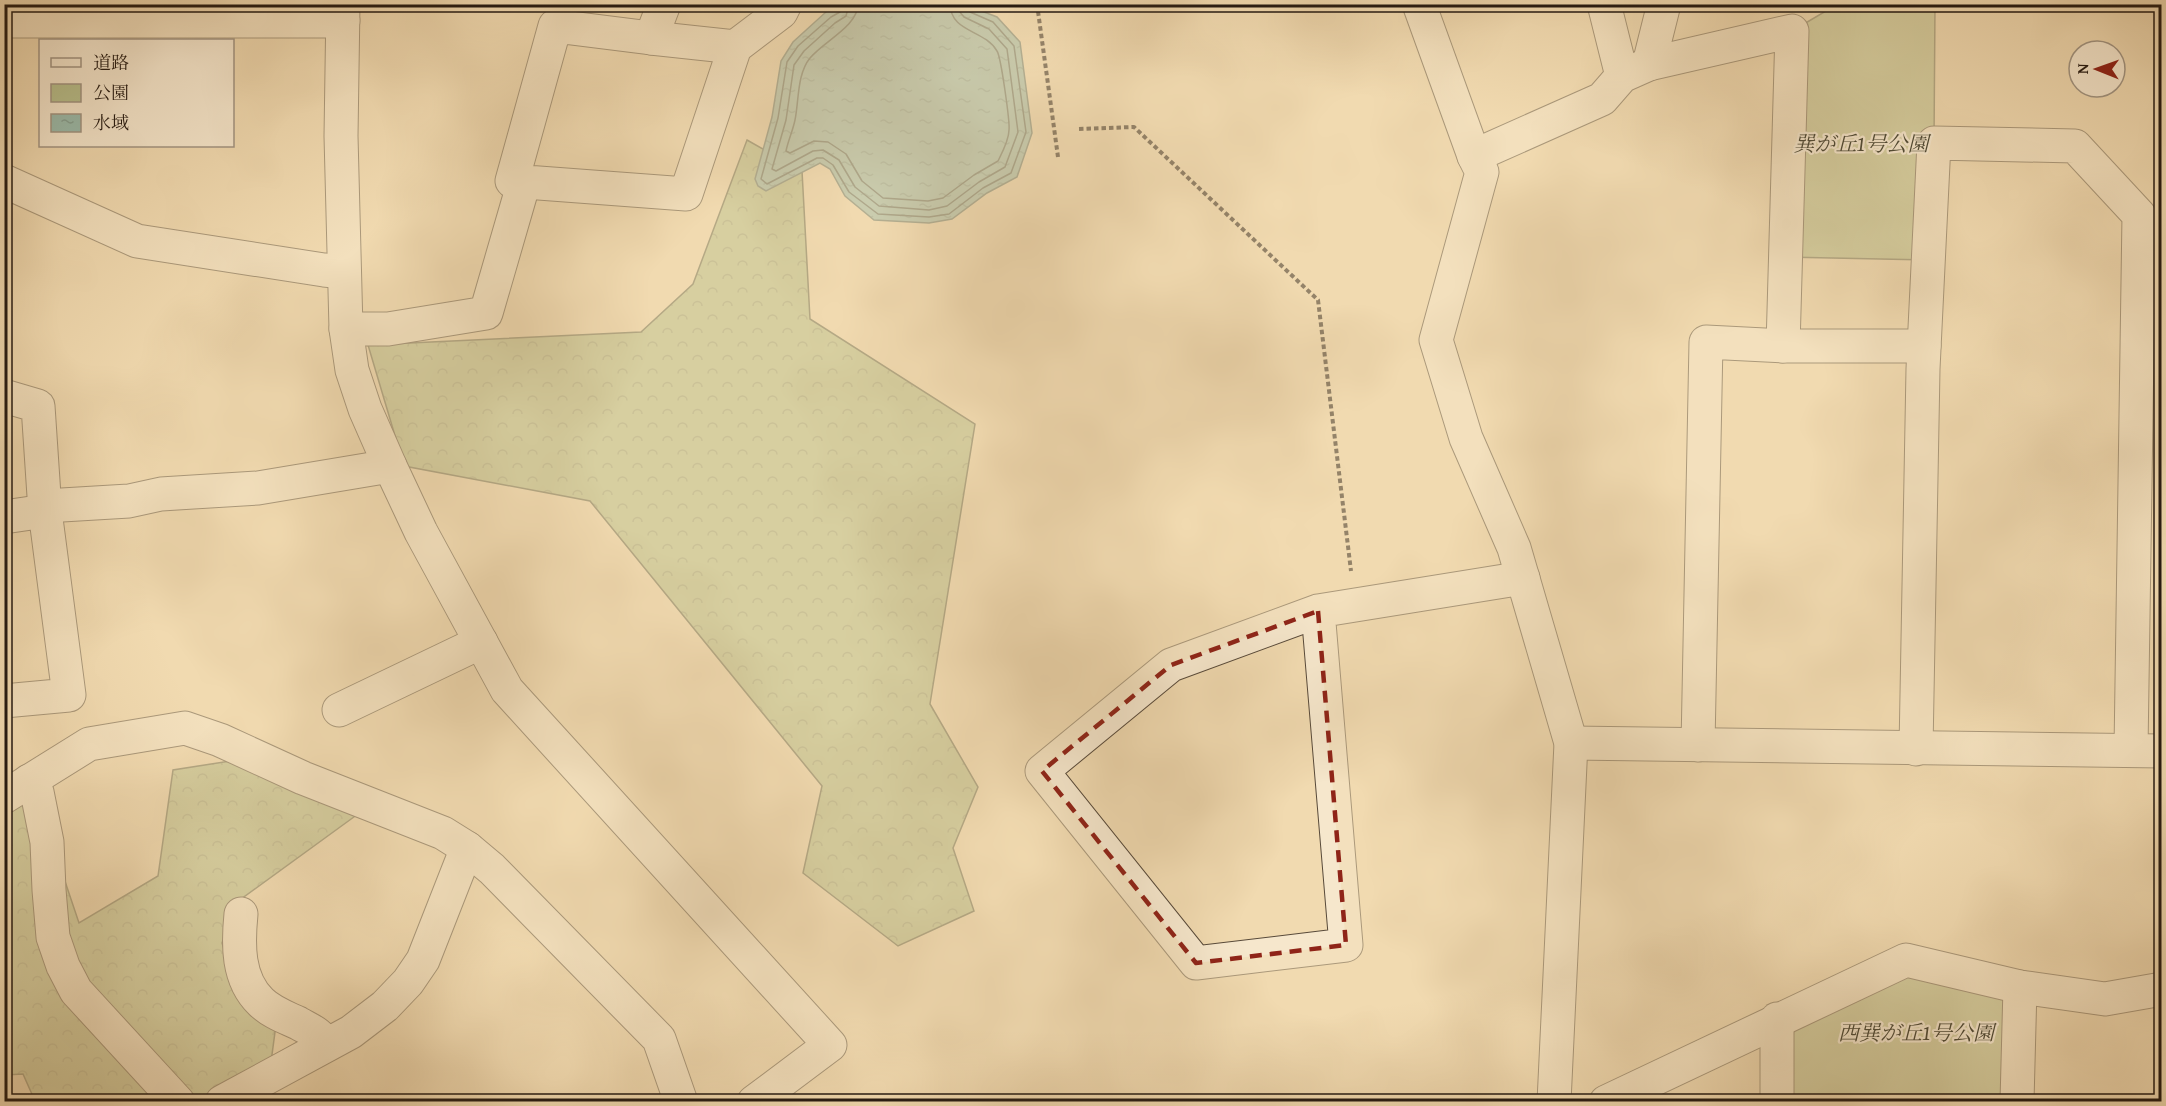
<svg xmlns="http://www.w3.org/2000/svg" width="2166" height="1106" font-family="'Gentium Book Plus','Noto Serif JP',serif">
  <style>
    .forest { fill: url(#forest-crowns); stroke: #6e6d50; stroke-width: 1.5 }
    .park { fill: #b8c08d; stroke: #6e6d50; stroke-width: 1.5 }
    .water { fill: url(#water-ripples); stroke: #6c7b6e; stroke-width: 1.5 }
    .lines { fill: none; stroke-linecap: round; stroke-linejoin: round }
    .shore { stroke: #606a5e; stroke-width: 1.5 }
    .minor-casing { stroke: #584a3a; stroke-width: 35 }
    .path { stroke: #251a12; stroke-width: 4; stroke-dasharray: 4.5 3; stroke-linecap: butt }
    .minor { stroke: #f6e7cc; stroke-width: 33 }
    .marked { fill: none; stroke: #8f2418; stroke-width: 4.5; stroke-dasharray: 12 8; stroke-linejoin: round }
    .labels { text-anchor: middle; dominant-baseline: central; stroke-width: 4.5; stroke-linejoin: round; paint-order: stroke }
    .park-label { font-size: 21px; font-style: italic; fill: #514c37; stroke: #f6e7cc }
  </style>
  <defs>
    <pattern id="forest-crowns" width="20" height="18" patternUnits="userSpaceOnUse" patternTransform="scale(1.5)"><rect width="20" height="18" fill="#b8c08d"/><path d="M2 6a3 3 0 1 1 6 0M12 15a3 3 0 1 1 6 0" fill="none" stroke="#9ea479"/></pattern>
    <pattern id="water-ripples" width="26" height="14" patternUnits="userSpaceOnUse" patternTransform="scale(1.5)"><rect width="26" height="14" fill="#9bbbab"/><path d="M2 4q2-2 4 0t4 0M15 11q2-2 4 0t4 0" fill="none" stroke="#85a092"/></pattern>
  </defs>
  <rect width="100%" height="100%" fill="#f1dab0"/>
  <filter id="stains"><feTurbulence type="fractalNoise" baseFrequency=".00333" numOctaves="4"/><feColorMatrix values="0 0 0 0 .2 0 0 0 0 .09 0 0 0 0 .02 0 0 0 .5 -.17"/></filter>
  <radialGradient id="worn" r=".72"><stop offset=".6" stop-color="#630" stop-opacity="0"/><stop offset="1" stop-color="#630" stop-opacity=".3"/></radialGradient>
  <g class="forest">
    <polygon points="747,140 802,171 810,319 975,424 930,704 978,787 953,848 974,911 898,946 803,873 822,786 590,501 404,466 368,345 641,332 693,284"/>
    <polygon points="262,756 369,806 237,902 222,943 235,982 279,1002 271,1062 220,1101 35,1101 23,1074 5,1075 5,815 36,795 79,923 158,876 173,770"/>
  </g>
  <g class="park">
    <polygon points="1836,5 1935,5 1934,143 1928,260 1784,257 1792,31"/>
    <polygon points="1906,960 2020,987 2011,1101 1784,1101 1777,1019"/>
  </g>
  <polygon class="water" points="841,4 966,5 997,17 1020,42 1032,133 1017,177 987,193 952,219 929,223 874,220 845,196 830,169 820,163 766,191 758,186 755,179 772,117 781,61 793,42 827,11"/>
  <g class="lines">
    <g class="shore">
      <polyline points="842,4 840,12 831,17 798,46 787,62 778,118 761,179 767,184 817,158 823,158 833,165 849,192 878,214 929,217 949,214 983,188 1011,173 1026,132 1014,46 993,22 970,12 966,4"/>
      <polyline points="849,4 846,16 835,23 804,51 794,65 786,120 772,169 776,171 813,151 823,150 839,160 855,187 879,206 929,210 947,206 979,182 1005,167 1018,132 1007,49 989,29 964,17 959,11 959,4"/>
      <path d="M858,4C858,26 824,41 810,58C797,74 799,100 795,120C793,130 788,141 786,151L790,153L814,141L828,142L846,154L862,181L883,198L928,201L943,198L974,175L998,161C1002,153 1009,140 1009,130C1010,122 1001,57 997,51C984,29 951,33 950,4"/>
    </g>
    <defs>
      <g id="minor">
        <polyline points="343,4 341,136 346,329 352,370 365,409 390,466 421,532 507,690 830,1045 754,1102"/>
        <polyline points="664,4 651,38 555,26 512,181 686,194 735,47 781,12 785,4"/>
        <polyline points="1419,4 1474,156 1482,172 1436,340 1466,438 1514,548 1571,743 1554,1102"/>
        <polyline points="1604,4 1622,76"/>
        <polyline points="4,21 343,21"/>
        <polyline points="651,38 735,47"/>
        <polyline points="1649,64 1664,4"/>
        <polyline points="1474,156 1602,99 1622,76 1649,64 1792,31 1783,346"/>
        <polyline points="4,181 137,241 324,270 344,272"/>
        <polyline points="346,329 388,329 486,313 524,182"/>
        <polyline points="4,396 38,406 45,511"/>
        <polyline points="45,506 129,501 161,494 258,488 390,466"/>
        <polyline points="4,517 45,511 69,695 4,701"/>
        <polyline points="1318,611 1346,945 1196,963 1042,771 1171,665 1318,611 1523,578"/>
        <polyline points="339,710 481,642"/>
        <polyline points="1571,743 2162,751"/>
        <polyline points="1698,745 1706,342 1783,346 1924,346"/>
        <polyline points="1916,749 1923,369 1934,143 2075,146 2139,215 2131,750"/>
        <polyline points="29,781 37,792 47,842 49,890 53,937 63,966 76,991 178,1102"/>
        <polyline points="4,797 89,744 185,728 220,740 303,778 443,833 467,848"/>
        <path d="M241,914C238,944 237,979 261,1002C271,1012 285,1017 298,1023C310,1030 320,1033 326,1045"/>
        <polyline points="222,1102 351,1032 385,1006 408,982 423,960 467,848 492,869 659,1039 681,1102"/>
        <polyline points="1606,1102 1906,960 2020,987 2105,999 2162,989"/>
        <polyline points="1777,1102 1777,1019"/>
        <polyline points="2017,1102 2020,987"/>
      </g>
    </defs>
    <use href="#minor" class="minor-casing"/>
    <g class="path">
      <polyline points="1037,4 1058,157"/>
      <polyline points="1079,129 1134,127 1318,300 1351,571"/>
    </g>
    <use href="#minor" class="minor"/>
  </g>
  <path d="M0 0H2166V1106H0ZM1318,611L1346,945L1196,963L1042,771L1171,665Z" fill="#f1dab0" fill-opacity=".55" fill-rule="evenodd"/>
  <path class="marked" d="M1318,611L1346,945L1196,963L1042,771L1171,665Z"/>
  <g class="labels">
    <g class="park-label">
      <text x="1861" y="143">巽が丘1号公園</text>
      <text x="1916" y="1032">西巽が丘1号公園</text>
    </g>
  </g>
  <rect width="2166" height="1106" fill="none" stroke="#f1dab0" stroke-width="24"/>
  <rect x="6" y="6" width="2154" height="1094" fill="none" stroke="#251a12" stroke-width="3"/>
  <rect x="12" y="12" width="2142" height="1082" fill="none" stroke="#251a12" stroke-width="1.5"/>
  <rect x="39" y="39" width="195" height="108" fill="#f6e7cc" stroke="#a29582" stroke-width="1.5"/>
  <rect x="51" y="58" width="30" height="9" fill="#f6e7cc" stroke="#a29582" stroke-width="1.5"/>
  <text x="93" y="69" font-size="18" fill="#251a12">道路</text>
  <rect x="51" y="84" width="30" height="18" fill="#b8c08d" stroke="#a29582" stroke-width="1.5"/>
  <text x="93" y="99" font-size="18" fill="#251a12">公園</text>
  <rect x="51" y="114" width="30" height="18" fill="url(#water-ripples)" stroke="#a29582" stroke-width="1.5"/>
  <text x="93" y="129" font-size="18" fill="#251a12">水域</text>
  <g transform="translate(2097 69) rotate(271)"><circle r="28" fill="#f6e7cc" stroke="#a29582" stroke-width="1.5"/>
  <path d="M0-4.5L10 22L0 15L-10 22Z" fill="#8f2418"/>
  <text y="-9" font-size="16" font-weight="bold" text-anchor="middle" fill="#251a12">N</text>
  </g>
  <rect width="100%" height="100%" filter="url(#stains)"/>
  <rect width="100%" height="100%" fill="url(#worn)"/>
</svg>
